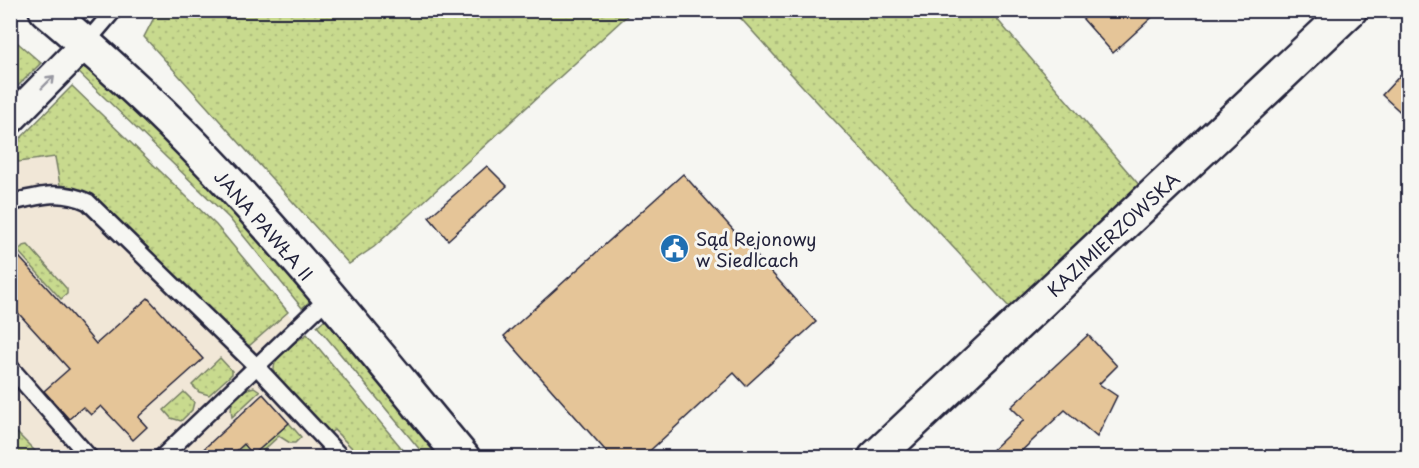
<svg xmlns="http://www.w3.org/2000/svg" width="1419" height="468" font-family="'Playpen Sans',sans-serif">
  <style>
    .built { fill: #f1e7d7 }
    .grass { fill: url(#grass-dots); stroke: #757e64; stroke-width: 1.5 }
    .building { fill: #e5c598; stroke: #22223b; stroke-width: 1.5 }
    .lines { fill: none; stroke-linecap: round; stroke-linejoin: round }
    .lane-casing { stroke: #22223b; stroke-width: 20 }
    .street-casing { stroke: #22223b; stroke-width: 33 }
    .secondary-casing { stroke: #22223b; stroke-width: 38 }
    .lane { stroke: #f6f6f2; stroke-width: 15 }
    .street { stroke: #f6f6f2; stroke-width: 28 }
    .secondary { stroke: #f6f6f2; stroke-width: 33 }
    .oneway { stroke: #9797a0 }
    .labels { text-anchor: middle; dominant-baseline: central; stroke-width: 6; stroke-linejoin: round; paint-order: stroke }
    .street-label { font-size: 18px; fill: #22223b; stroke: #f6f6f2 }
    .poi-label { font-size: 18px; fill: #22223b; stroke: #f6f6f2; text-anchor: start }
  </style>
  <defs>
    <pattern id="grass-dots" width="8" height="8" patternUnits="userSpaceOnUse" patternTransform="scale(1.5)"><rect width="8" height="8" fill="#c8da8e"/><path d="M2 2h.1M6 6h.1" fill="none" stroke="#acbb7b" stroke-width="1.8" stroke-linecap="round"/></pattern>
  </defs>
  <rect width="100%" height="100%" fill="#f6f6f2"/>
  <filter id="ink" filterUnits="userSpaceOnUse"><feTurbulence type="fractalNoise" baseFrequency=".0167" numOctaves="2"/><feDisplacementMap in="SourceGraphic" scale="12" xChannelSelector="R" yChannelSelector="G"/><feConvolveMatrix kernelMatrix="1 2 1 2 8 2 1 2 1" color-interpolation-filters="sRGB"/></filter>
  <g filter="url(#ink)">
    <polygon class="built" points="71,87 217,227 406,457 25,457 10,441 10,149"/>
    <g class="grass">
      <polygon points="158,10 632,10 632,11 374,247 349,264 144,37"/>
      <polygon points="734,11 990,11 1140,186 1010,308 804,88"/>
      <polygon points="11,37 41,63 11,93"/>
      <polygon points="82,68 93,69 179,151 310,295 309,302 302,308 229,218 77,71"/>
      <polygon points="72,86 216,225 288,312 249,346 244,345 94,199 75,188 60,185 55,157 11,163 10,149"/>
      <polygon points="28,245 67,289 67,294 61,299 18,251 23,246"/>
      <polygon points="325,319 331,320 445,457 426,457 317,326"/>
      <path d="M307,334L409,457H361L334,430L329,434L275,378C268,355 292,346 307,334Z"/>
      <polygon points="220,358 232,371 232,374 209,395 199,392 192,385"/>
      <path d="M254,387L260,391L232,417C228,399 238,391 254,387Z"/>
      <polygon points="184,392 194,402 192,410 181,421 171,418 164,410"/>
      <polygon points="289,423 301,437 295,443 290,443 279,436 256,457 229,458 244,444 254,454"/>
      <polygon points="11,427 41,457 11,457"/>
    </g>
    <g class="building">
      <polygon points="1075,10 1160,10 1113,53"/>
      <polygon points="1408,67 1408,119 1382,95"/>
      <polygon points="487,166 507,186 448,240 429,217"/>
      <polygon points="683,174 816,322 746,386 734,373 642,458 612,458 504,336"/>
      <polygon points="10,247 71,314 96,344 148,298 203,359 138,417 147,427 133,440 101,406 91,415 83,407 69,419 44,391 69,369 10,304"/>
      <polygon points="1088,335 1117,366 1099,384 1117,396 1097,437 1065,410 1014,458 984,458 1024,420 1011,407"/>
      <polygon points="263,394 289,423 253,455 244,444 229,458 194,458"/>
    </g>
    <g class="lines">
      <defs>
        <g id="lane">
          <polyline points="86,43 114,10"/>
          <path d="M10,203C38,196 61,189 88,202L256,366L342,458"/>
          <polyline points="10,367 90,458"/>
          <polyline points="161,458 328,298"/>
        </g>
        <polyline id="street" points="10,120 86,43"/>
        <g id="secondary">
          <path d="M46,10C97,53 147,98 193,145C289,243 375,352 463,458"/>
          <polyline points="875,458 1350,10"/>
        </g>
      </defs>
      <use href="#lane" class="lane-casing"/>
      <use href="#street" class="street-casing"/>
      <use href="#secondary" class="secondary-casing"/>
      <use href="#lane" class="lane"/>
      <use href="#street" class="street"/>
      <use href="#secondary" class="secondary"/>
    </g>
    <defs><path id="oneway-shaft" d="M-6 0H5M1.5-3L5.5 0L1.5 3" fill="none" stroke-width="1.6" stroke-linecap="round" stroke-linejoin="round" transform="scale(1.5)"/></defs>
    <use class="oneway" href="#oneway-shaft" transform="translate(48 82) rotate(-45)"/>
  </g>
  <defs>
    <symbol id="civic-disc" viewBox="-11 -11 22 22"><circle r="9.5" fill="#1f6fb2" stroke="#f6f6f2"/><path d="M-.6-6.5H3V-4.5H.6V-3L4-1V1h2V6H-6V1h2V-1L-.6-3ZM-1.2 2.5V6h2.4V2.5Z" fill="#fff"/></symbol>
  </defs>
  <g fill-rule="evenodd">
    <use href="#civic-disc" x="658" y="232" width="33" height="33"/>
  </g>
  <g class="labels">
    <g class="street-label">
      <text transform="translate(264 225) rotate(49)">JANA PAWŁA II</text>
      <text transform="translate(1113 234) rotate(-43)">KAZIMIERZOWSKA</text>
    </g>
    <g class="poi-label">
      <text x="696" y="238">Sąd Rejonowy<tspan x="696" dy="21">w Siedlcach</tspan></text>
    </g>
  </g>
  <rect width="1419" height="468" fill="none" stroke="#f6f6f2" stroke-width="36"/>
  <rect x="18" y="18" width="1383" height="432" fill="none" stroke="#22223b" stroke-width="2" filter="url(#ink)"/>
</svg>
